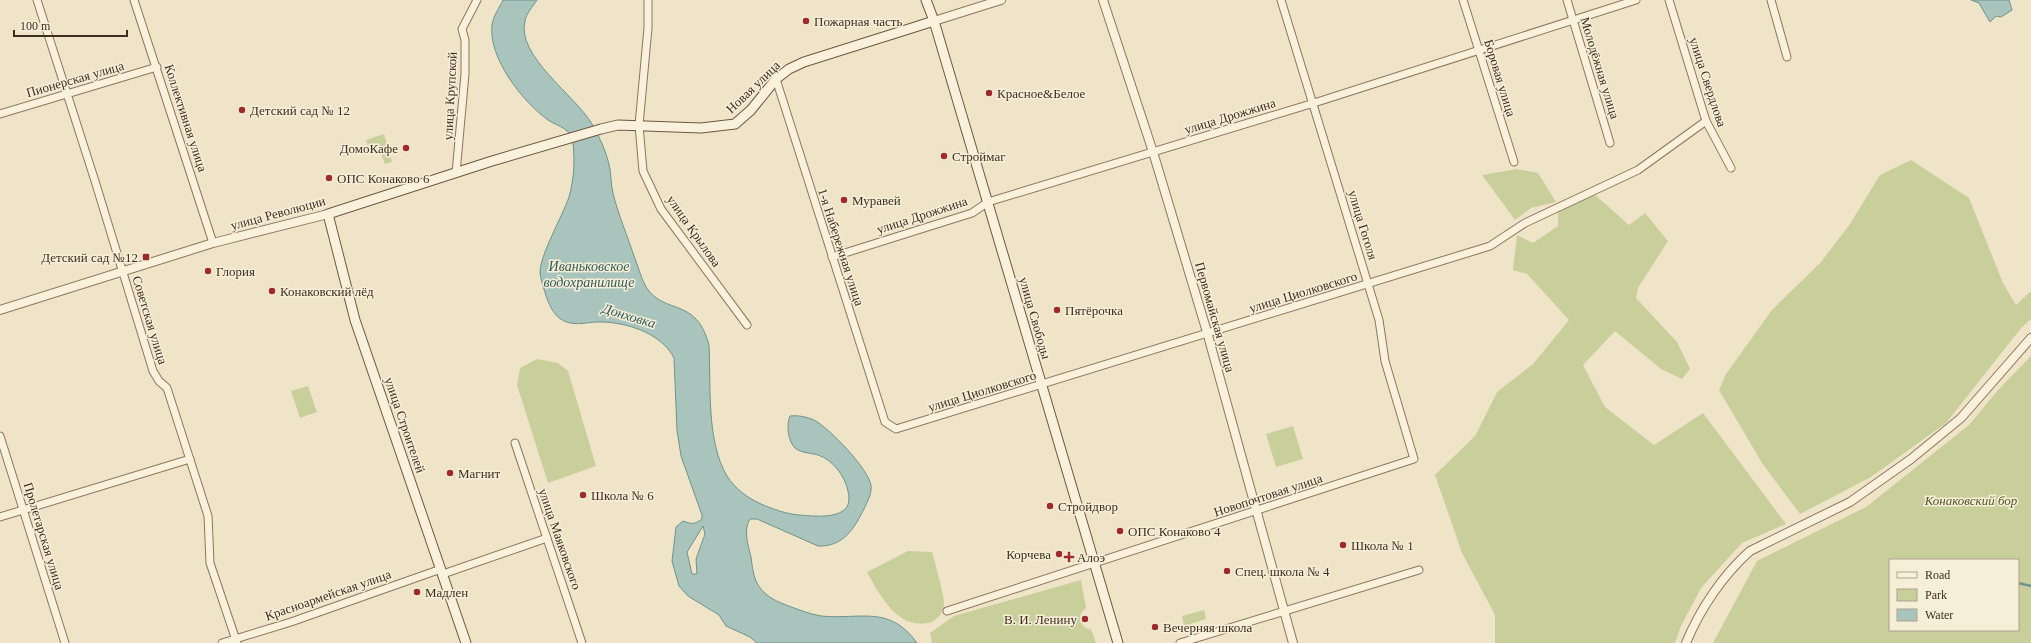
<svg xmlns="http://www.w3.org/2000/svg" width="2031" height="643" font-family="'Times New Roman',serif">
  <style>
    .green { fill: #c9cf9b; fill-rule: evenodd }
    .water { fill: #a9c4bc; stroke: #6f938a; fill-rule: evenodd }
    .lines { fill: none; stroke-linecap: round; stroke-linejoin: round }
    .stream { stroke: #6f938a; stroke-width: 2.5 }
    .minor-casing { stroke: #8d765c; stroke-width: 9 }
    .tertiary-casing { stroke: #8d765c; stroke-width: 10 }
    .secondary-casing { stroke: #6f573f; stroke-width: 11 }
    .minor { stroke: #faf1dc; stroke-width: 7 }
    .tertiary { stroke: #faf1dc; stroke-width: 8 }
    .secondary { stroke: #faf1dc; stroke-width: 9 }
    .poi-dot { fill: #9e2a2b; stroke: #f7eed8; stroke-width: 1.5 }
    .labels { text-anchor: middle; dominant-baseline: central; stroke-width: 3; stroke-linejoin: round; paint-order: stroke }
    .poi-label { font-size: 13px; fill: #3d2e20; stroke: #f7eed8; text-anchor: start }
    .street-label { font-size: 13px; fill: #3d2e20; stroke: #f7eed8 }
    .park-label { font-size: 13px; font-style: italic; fill: #4d5a26; stroke: #f7eed8 }
    .water-label { font-size: 14px; font-style: italic; fill: #2f5d5a; stroke: #f7eed8 }
  </style>
  <rect width="100%" height="100%" fill="#f0e4c8"/>
  <g class="green">
    <polygon points="384,134 392,162 385,164 377,143 368,146 366,140"/>
    <polygon points="1911,160 1969,198 2003,283 2016,305 2031,291 2031,319 2022,327 1946,423 1871,477 1800,514 1762,463 1719,390 1726,374 1772,310 1821,262 1850,224 1880,175"/>
    <polygon points="1517,169 1538,173 1556,202 1531,208 1515,220 1482,175"/>
    <polygon points="1594,194 1629,225 1645,213 1668,241 1638,288 1636,298 1677,342 1690,369 1682,379 1661,369 1615,331 1583,365 1605,407 1654,445 1703,413 1786,524 1742,543 1701,588 1681,626 1675,643 1495,643 1495,615 1462,553 1435,475 1475,436 1497,392 1533,364 1569,320 1527,274 1513,270 1517,235 1533,243 1558,226 1558,210"/>
    <path d="M2031,356V643H1713L1757,561L1866,507L1969,425L1998,390ZM1890,560H2018V630H1890Z"/>
    <polygon points="537,359 558,363 568,371 596,466 548,483 517,385 520,368"/>
    <polygon points="308,386 317,412 300,418 291,391"/>
    <polygon points="1293,426 1303,459 1276,467 1266,434"/>
    <path d="M908,551L932,552C935,563 945,597 944,606C942,614 936,622 928,623C897,629 879,594 867,572Z"/>
    <path d="M1081,580L1086,608C1076,615 1079,628 1091,629L1096,643H932L930,633L954,616Z"/>
    <polygon points="1204,610 1206,619 1184,626 1182,616"/>
  </g>
  <g class="water">
    <path d="M503,0H537C533,6 526,14 525,21C516,56 576,96 592,124C600,138 607,153 610,169C611,177 611,185 613,193C618,214 627,235 634,256C638,266 641,278 646,287C665,316 696,296 709,345C711,384 706,441 727,476C735,489 748,498 761,504C773,509 786,514 799,515C812,516 837,519 846,508C850,503 849,497 848,491C845,476 833,460 818,455C811,453 801,453 795,448C788,441 786,424 790,416C798,415 807,417 814,420C828,427 870,470 871,486C872,494 867,502 864,509C854,529 843,547 818,546L757,519H750C743,530 748,545 751,557C752,565 753,574 756,581C762,594 773,600 786,605C797,609 809,614 821,616C860,620 889,604 917,643H757L750,637L726,626L719,615L688,596L679,586L672,561L676,527L683,521C692,524 694,525 702,519V515L681,456L677,430L674,358C661,332 623,321 596,322C582,323 570,327 558,317C552,311 549,304 546,296C544,289 541,281 540,273C539,257 563,215 569,197C574,179 575,162 573,143C571,128 559,127 548,120C523,102 488,58 492,25C493,16 500,7 503,0ZM703,526L705,534L696,559L697,574H692L687,552Z"/>
    <polygon points="1971,0 2009,0 2012,10 2001,17 1996,16 1990,22 1979,3"/>
  </g>
  <g class="lines">
    <polyline class="stream" points="2018,583 2031,586"/>
    <defs>
      <g id="minor">
        <polyline points="37,0 95,181 153,371 159,381 167,388 208,516 210,563 237,643"/>
        <polyline points="134,0 213,243"/>
        <polyline points="648,0 648,28 639,125 643,171 661,209 747,325"/>
        <polyline points="1463,0 1514,162"/>
        <polyline points="1567,0 1610,143"/>
        <polyline points="1669,0 1706,121 1731,168"/>
        <polyline points="1771,0 1787,57"/>
        <polyline points="776,79 885,422 896,429 1490,246 1525,223 1638,170 1706,121"/>
        <polyline points="0,114 157,67"/>
        <polyline points="456,173 465,74 465,40 462,29 477,0"/>
        <polyline points="832,257 972,213 988,202 1314,103 1636,0"/>
        <polyline points="0,436 65,643"/>
        <polyline points="515,443 582,643"/>
        <polyline points="0,517 190,459"/>
        <polyline points="443,574 547,538"/>
        <polyline points="947,611 1414,459 1385,361 1379,320 1281,0"/>
        <polyline points="222,643 291,622 441,569"/>
        <polyline points="1180,643 1419,570"/>
      </g>
      <g id="tertiary">
        <polyline points="1103,0 1153,152 1207,332 1293,643"/>
        <polyline points="934,21 1001,0"/>
        <polyline points="0,310 213,243 328,214"/>
        <path d="M1686,643C1700,609 1723,575 1750,551L1850,502L1911,459L1961,418L2031,338"/>
      </g>
      <g id="secondary">
        <polyline points="926,0 934,21 1118,643"/>
        <polyline points="466,643 355,320 328,214 492,161 601,129 618,125 701,128 735,124 751,110 776,79 789,69 804,62 934,21"/>
      </g>
    </defs>
    <use href="#minor" class="minor-casing"/>
    <use href="#tertiary" class="tertiary-casing"/>
    <use href="#secondary" class="secondary-casing"/>
    <use href="#minor" class="minor"/>
    <use href="#tertiary" class="tertiary"/>
    <use href="#secondary" class="secondary"/>
  </g>
  <g class="poi-dot">
    <circle cx="806" cy="21" r="4"/>
    <circle cx="989" cy="93" r="4"/>
    <circle cx="242" cy="110" r="4"/>
    <circle cx="406" cy="148" r="4"/>
    <circle cx="944" cy="156" r="4"/>
    <circle cx="329" cy="178" r="4"/>
    <circle cx="844" cy="200" r="4"/>
    <rect x="142" y="253" width="8" height="8" rx="2"/>
    <circle cx="208" cy="271" r="4"/>
    <circle cx="272" cy="291" r="4"/>
    <circle cx="1057" cy="310" r="4"/>
    <circle cx="450" cy="473" r="4"/>
    <circle cx="583" cy="495" r="4"/>
    <circle cx="1050" cy="506" r="4"/>
    <circle cx="1120" cy="531" r="4"/>
    <circle cx="1343" cy="545" r="4"/>
    <circle cx="1059" cy="554" r="4"/>
    <path d="M1067 551h4v4h4v4h-4v4h-4v-4h-4v-4h4z"/>
    <circle cx="1227" cy="571" r="4"/>
    <circle cx="417" cy="592" r="4"/>
    <circle cx="1085" cy="619" r="4"/>
    <circle cx="1155" cy="627" r="4"/>
  </g>
  <g class="labels">
    <g class="poi-label">
      <text x="814" y="21">Пожарная часть</text>
      <text x="997" y="93">Красное&amp;Белое</text>
      <text x="250" y="110">Детский сад № 12</text>
      <text x="398" y="148" text-anchor="end">ДомоКафе</text>
      <text x="952" y="156">Строймаг</text>
      <text x="337" y="178">ОПС Конаково 6</text>
      <text x="852" y="200">Муравей</text>
      <text x="138" y="257" text-anchor="end">Детский сад №12</text>
      <text x="216" y="271">Глория</text>
      <text x="280" y="291">Конаковский лёд</text>
      <text x="1065" y="310">Пятёрочка</text>
      <text x="458" y="473">Магнит</text>
      <text x="591" y="495">Школа № 6</text>
      <text x="1058" y="506">Стройдвор</text>
      <text x="1128" y="531">ОПС Конаково 4</text>
      <text x="1351" y="545">Школа № 1</text>
      <text x="1051" y="554" text-anchor="end">Корчева</text>
      <text x="1077" y="557">Алоэ</text>
      <text x="1235" y="571">Спец. школа № 4</text>
      <text x="425" y="592">Мадлен</text>
      <text x="1077" y="619" text-anchor="end">В. И. Ленину</text>
      <text x="1163" y="627">Вечерняя школа</text>
    </g>
    <g class="street-label">
      <text transform="translate(1600 68) rotate(73)">Молодёжная улица</text>
      <text transform="translate(1500 78) rotate(73)">Боровая улица</text>
      <text transform="translate(75 79) rotate(-16)">Пионерская улица</text>
      <text transform="translate(1708 82) rotate(72)">улица Свердлова</text>
      <text transform="translate(753 87) rotate(-44)">Новая улица</text>
      <text transform="translate(450 96) rotate(-87)">улица Крупской</text>
      <text transform="translate(1230 116) rotate(-17)">улица Дрожжина</text>
      <text transform="translate(186 118) rotate(72)">Коллективная улица</text>
      <text transform="translate(278 213) rotate(-15)">улица Революции</text>
      <text transform="translate(922 215) rotate(-18)">улица Дрожжина</text>
      <text transform="translate(1363 225) rotate(73)">улица Гоголя</text>
      <text transform="translate(694 231) rotate(55)">улица Крылова</text>
      <text transform="translate(841 247) rotate(72)">1-я Набережная улица</text>
      <text transform="translate(1303 292) rotate(-17)">улица Циолковского</text>
      <text transform="translate(1215 317) rotate(74)">Первомайская улица</text>
      <text transform="translate(1035 318) rotate(74)">улица Свободы</text>
      <text transform="translate(150 320) rotate(73)">Советская улица</text>
      <text transform="translate(982 391) rotate(-17)">улица Циолковского</text>
      <text transform="translate(405 425) rotate(71)">улица Строителей</text>
      <text transform="translate(1268 495) rotate(-18)">Новопочтовая улица</text>
      <text transform="translate(44 536) rotate(73)">Пролетарская улица</text>
      <text transform="translate(560 539) rotate(71)">улица Маяковского</text>
      <text transform="translate(328 595) rotate(-19)">Красноармейская улица</text>
    </g>
    <g class="park-label">
      <text x="1971" y="500">Конаковский бор</text>
    </g>
    <g class="water-label">
      <text x="589" y="266">Иваньковское<tspan x="589" dy="16">водохранилище</tspan></text>
      <text transform="translate(629 316) rotate(17)">Донховка</text>
    </g>
  </g>
  <rect x="1889" y="559" width="130" height="72" fill="#f7eed8" stroke="#ada18e"/>
  <rect x="1897" y="572" width="20" height="6" fill="#faf1dc" stroke="#ada18e"/>
  <text x="1925" y="579" font-size="12" fill="#3d2e20">Road</text>
  <rect x="1897" y="589" width="20" height="12" fill="#c9cf9b" stroke="#ada18e"/>
  <text x="1925" y="599" font-size="12" fill="#3d2e20">Park</text>
  <rect x="1897" y="609" width="20" height="12" fill="#a9c4bc" stroke="#ada18e"/>
  <text x="1925" y="619" font-size="12" fill="#3d2e20">Water</text>
  <path d="M14 30v6h113v-6" fill="none" stroke="#3d2e20" stroke-width="2"/>
  <text x="20" y="30" font-size="12" fill="#3d2e20" stroke="#f7eed8" stroke-width="3" paint-order="stroke">100 m</text>
</svg>
